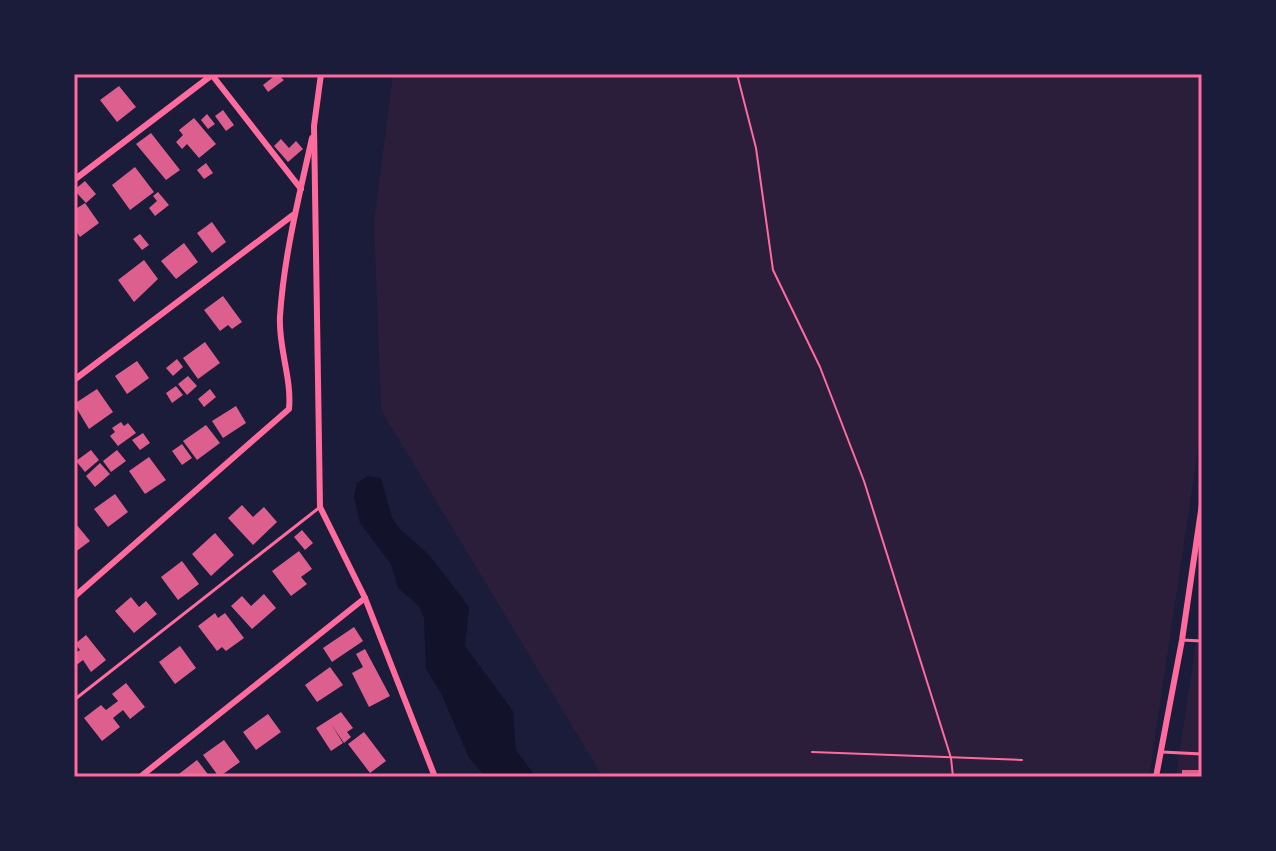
<svg xmlns="http://www.w3.org/2000/svg" width="1276" height="851" font-family="'IBM Plex Sans',sans-serif">
  <style>
    .green { fill: #2a1e3b }
    .water { fill: #12122b }
    .building { fill: #dd5f8e }
    .lines { fill: none; stroke-linecap: round; stroke-linejoin: round }
    .path { stroke: #ff6b9d; stroke-width: 2 }
    .service { stroke: #ff6b9d; stroke-width: 3 }
    .minor { stroke: #ff6b9d; stroke-width: 6 }
    .neatline { fill: none; stroke: #ff6b9d; stroke-width: 3 }
  </style>
  <rect width="100%" height="100%" fill="#1b1b3a"/>
  <g class="green">
    <polygon points="393,74 1202,74 1202,423 1149,777 603,777 381,410 374,222"/>
    <polygon points="1202,602 1202,777 1176,777"/>
  </g>
  <polygon class="water" points="368,476 381,478 392,518 400,529 430,556 469,607 465,646 513,711 516,750 536,777 486,777 469,758 441,693 426,669 424,618 419,606 398,588 391,564 360,523 354,497 357,483"/>
  <g class="building">
    <polygon points="277,74 284,80 268,92 263,85"/>
    <polygon points="119,86 136,107 117,122 100,100"/>
    <polygon points="223,110 234,125 226,131 215,116"/>
    <polygon points="207,114 215,124 208,129 201,120"/>
    <polygon points="194,118 216,144 199,158 187,144 182,149 176,142 183,135 179,130"/>
    <polygon points="151,133 180,170 166,180 136,144"/>
    <polygon points="281,139 289,148 296,141 303,149 288,162 274,146"/>
    <polygon points="206,163 213,173 204,179 197,170"/>
    <polygon points="135,167 154,192 130,210 112,185"/>
    <polygon points="85,181 96,194 86,203 74,190"/>
    <polygon points="158,192 169,205 155,216 149,208 157,201 153,196"/>
    <polygon points="85,203 99,223 80,237 74,228 74,210"/>
    <polygon points="212,222 226,242 212,253 197,233"/>
    <polygon points="140,234 149,245 142,250 133,239"/>
    <polygon points="184,243 198,262 176,279 161,261"/>
    <polygon points="144,260 158,279 134,302 118,280"/>
    <polygon points="223,296 242,322 232,329 228,325 220,331 204,310"/>
    <polygon points="205,342 220,363 198,379 183,358"/>
    <polygon points="177,359 183,367 173,376 166,368"/>
    <polygon points="137,361 149,378 127,394 115,376"/>
    <polygon points="188,376 197,386 187,395 178,384"/>
    <polygon points="176,386 183,395 172,403 166,393"/>
    <polygon points="97,389 113,412 89,429 74,404"/>
    <polygon points="210,389 216,397 204,407 198,399"/>
    <polygon points="236,406 246,423 223,438 212,421"/>
    <polygon points="121,422 124,426 128,423 136,433 118,446 110,436 115,432 112,428"/>
    <polygon points="206,425 220,443 197,460 183,441"/>
    <polygon points="143,433 150,443 140,450 132,440"/>
    <polygon points="182,444 192,458 182,465 172,451"/>
    <polygon points="91,450 99,460 85,472 76,461"/>
    <polygon points="117,450 126,461 111,472 103,461"/>
    <polygon points="149,457 166,480 145,494 129,471"/>
    <polygon points="100,463 110,474 95,487 86,476"/>
    <polygon points="115,494 128,512 108,527 94,509"/>
    <polygon points="242,505 253,517 264,507 277,522 253,545 228,518"/>
    <polygon points="76,524 90,541 74,553 74,526"/>
    <polygon points="302,530 313,543 305,550 294,537"/>
    <polygon points="215,533 234,555 211,576 192,554"/>
    <polygon points="299,551 312,569 301,577 307,584 291,596 272,571"/>
    <polygon points="182,561 199,584 178,600 161,577"/>
    <polygon points="264,594 276,608 252,629 231,606 242,596 251,606"/>
    <polygon points="131,597 139,607 146,601 157,614 134,633 115,611"/>
    <polygon points="215,613 218,618 225,613 244,638 226,651 222,647 217,651 198,626"/>
    <polygon points="354,627 363,641 332,662 323,648"/>
    <polygon points="86,635 106,660 91,672 83,660 74,667 74,654 80,650 75,644"/>
    <polygon points="180,646 196,668 175,684 159,662"/>
    <polygon points="365,649 390,696 369,707 352,673 363,667 356,654"/>
    <polygon points="330,667 343,685 317,702 305,685"/>
    <polygon points="126,683 145,707 130,719 123,710 113,718 120,727 102,741 84,718 101,705 106,710 118,701 112,694"/>
    <polygon points="341,712 353,728 347,732 351,737 344,743 331,724 343,743 331,751 316,728"/>
    <polygon points="268,714 281,732 256,750 243,732"/>
    <polygon points="364,732 386,761 370,773 348,744"/>
    <polygon points="224,740 240,762 219,777 203,755"/>
    <polygon points="197,760 210,777 175,777"/>
    <rect x="1182" y="770" width="20" height="7"/>
  </g>
  <g class="lines">
    <g class="path">
      <polyline points="737,74 756,148 773,270 820,367 864,481 951,758 953,777"/>
      <polyline points="812,752 1022,760"/>
    </g>
    <g class="service">
      <polyline points="1182,640 1202,641"/>
      <polyline points="74,700 320,507"/>
      <polyline points="1162,752 1202,754"/>
    </g>
    <g class="minor">
      <polyline points="321,74 314,126 320,507 365,598 435,777"/>
      <polyline points="212,75 301,189"/>
      <polyline points="74,180 212,75"/>
      <polyline points="74,380 293,215"/>
      <path d="M74,597L289,409C292,378 278,347 280,316C284,255 299,197 312,138"/>
      <polyline points="140,777 365,598"/>
      <polyline points="1156,777 1182,640 1202,504"/>
    </g>
  </g>
  <rect width="1276" height="851" fill="none" stroke="#1b1b3a" stroke-width="152"/>
  <rect x="76" y="76" width="1124" height="699" class="neatline"/>
</svg>
